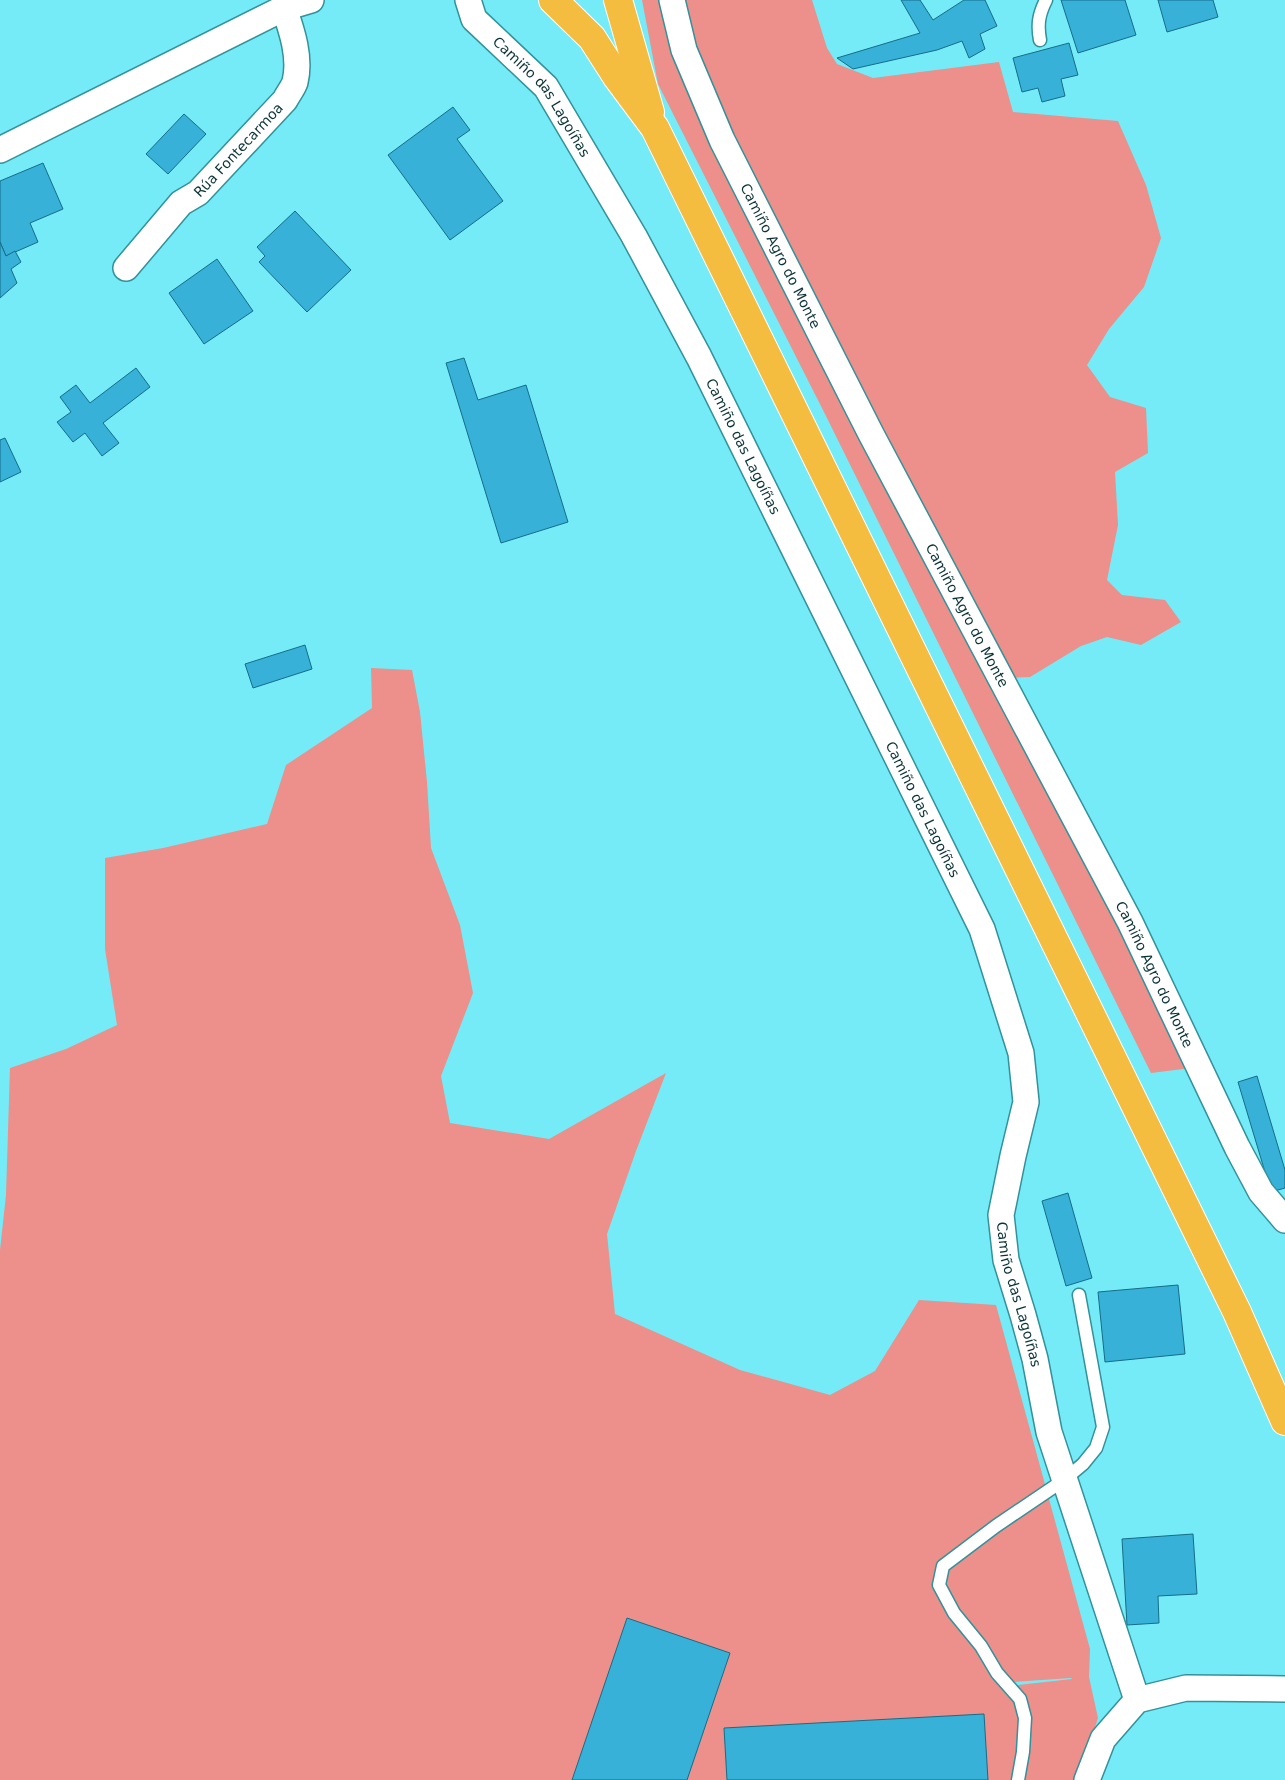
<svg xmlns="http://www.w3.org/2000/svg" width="1285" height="1780" font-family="'DejaVu Sans',sans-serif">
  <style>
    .green { fill: #ed8f8a; fill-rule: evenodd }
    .building { fill: #37b1d8; stroke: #156d87 }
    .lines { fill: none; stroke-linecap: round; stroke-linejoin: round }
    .lane-casing { stroke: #33919a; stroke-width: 15 }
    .street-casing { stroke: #33919a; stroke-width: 28 }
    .highway-casing { stroke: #fff; stroke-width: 30 }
    .lane { stroke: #fff; stroke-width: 12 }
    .street { stroke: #fff; stroke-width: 25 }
    .highway { stroke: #f5bd40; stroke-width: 28 }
    .labels { text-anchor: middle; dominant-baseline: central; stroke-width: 4; stroke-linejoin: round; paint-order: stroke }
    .street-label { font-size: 14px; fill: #0b3337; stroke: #74ebf7 }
  </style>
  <rect width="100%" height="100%" fill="#74ebf7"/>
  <g class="green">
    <polygon points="642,0 812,0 827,48 837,64 873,78 999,62 1013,112 1118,121 1146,185 1161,238 1144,287 1109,329 1087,365 1110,397 1146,408 1148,453 1115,472 1118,525 1107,580 1122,595 1165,600 1181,622 1141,645 1107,637 1081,646 1030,677 1001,678 1199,1067 1151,1073 825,414 658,84"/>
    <path d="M371,668L412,670L420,712L427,782L431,848L460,925L473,993L441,1076L450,1123L549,1139L666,1073L636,1151L607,1234L615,1314L740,1370L830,1395L875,1371L919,1300L996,1305L1090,1649L1089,1677L1098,1718L1078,1780H0V1250L6,1195L10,1068L66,1049L117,1025L105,949V858L163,848L267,824L286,765L372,708ZM1072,1679L1010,1686L996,1683L1071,1678Z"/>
  </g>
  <g class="building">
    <polygon points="901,0 920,0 933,20 964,0 985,0 997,26 980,34 985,49 969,58 962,41 937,50 853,69 837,58 920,33"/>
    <polygon points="1061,0 1125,0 1136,35 1078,53"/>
    <polygon points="1158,0 1213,0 1218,17 1167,32"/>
    <polygon points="1069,43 1078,75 1061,79 1065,96 1042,102 1038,88 1022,92 1013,58"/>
    <polygon points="453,107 470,130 457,139 503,201 450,240 388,155"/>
    <polygon points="184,114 206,134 168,174 146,154"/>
    <polygon points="43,163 63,209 30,223 38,242 6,256 0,242 0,181"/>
    <polygon points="295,211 351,270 307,312 259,262 265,256 257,247"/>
    <polygon points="0,242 6,256 15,251 21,262 11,269 17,283 0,298"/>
    <polygon points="217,259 253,311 204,344 169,293"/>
    <polygon points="464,358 478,400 526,385 568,522 501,543 446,363"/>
    <polygon points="136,368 150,387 103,423 119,443 102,456 85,433 73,442 57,422 71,412 60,397 76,385 90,403"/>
    <polygon points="5,438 21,472 0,482 0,440"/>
    <polygon points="305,645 312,669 253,688 245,664"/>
    <polygon points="1257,1076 1285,1170 1285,1188 1271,1192 1238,1082"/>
    <polygon points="1068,1193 1092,1278 1066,1286 1042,1201"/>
    <polygon points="1178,1285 1185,1354 1105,1362 1098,1292"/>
    <polygon points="1193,1534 1197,1594 1158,1596 1159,1623 1127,1625 1122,1539"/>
    <polygon points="627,1618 730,1653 687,1780 572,1780"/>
    <polygon points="984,1714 988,1780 727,1780 724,1728"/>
  </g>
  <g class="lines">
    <defs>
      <g id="lane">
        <path d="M1040,40C1037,24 1039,14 1046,0"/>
        <polyline points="1018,1780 1023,1752 1025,1718 1020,1699 997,1673 981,1646 954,1613 939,1585 943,1566 996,1526 1064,1480 1083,1464 1096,1448 1103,1427 1079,1295"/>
      </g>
      <g id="street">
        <path id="s1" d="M468,0L474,19L546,87L634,236L699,357L982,929L1021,1053L1026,1102L1013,1156L1001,1215L1006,1260L1023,1315L1035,1359L1049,1432L1137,1700"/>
        <path id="s2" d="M672,0L684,50L722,140L871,434L1130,922L1237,1147L1261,1192L1285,1220"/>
        <polyline points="0,150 284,8 311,0"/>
        <path id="s3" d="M126,268L181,203L198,193L285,100C288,94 293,88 295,82C301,58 292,31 284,8"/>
        <polyline points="1087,1780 1103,1739 1137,1700 1186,1688 1285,1689"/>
      </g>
      <g id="highway">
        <polyline points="553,0 592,38 617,77 655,128 1237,1312 1285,1421"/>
        <polyline points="618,0 650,112"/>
      </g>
    </defs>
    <use href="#lane" class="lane-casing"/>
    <use href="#street" class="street-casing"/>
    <use href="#highway" class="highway-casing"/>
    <use href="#lane" class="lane"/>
    <use href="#street" class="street"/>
    <use href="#highway" class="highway"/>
  </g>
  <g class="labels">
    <g class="street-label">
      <text stroke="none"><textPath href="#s1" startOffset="124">Camiño das Lagoíñas</textPath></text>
      <text stroke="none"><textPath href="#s3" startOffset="164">Rúa Fontecarmoa</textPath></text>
      <text stroke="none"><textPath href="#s2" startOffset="279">Camiño Agro do Monte</textPath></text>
      <text stroke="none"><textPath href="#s1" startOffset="529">Camiño das Lagoíñas</textPath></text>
      <text stroke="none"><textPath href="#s2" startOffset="684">Camiño Agro do Monte</textPath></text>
      <text stroke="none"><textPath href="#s1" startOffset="934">Camiño das Lagoíñas</textPath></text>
      <text stroke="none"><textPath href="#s2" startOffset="1089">Camiño Agro do Monte</textPath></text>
      <text stroke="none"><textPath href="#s1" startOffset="1444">Camiño das Lagoíñas</textPath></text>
    </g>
  </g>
</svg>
